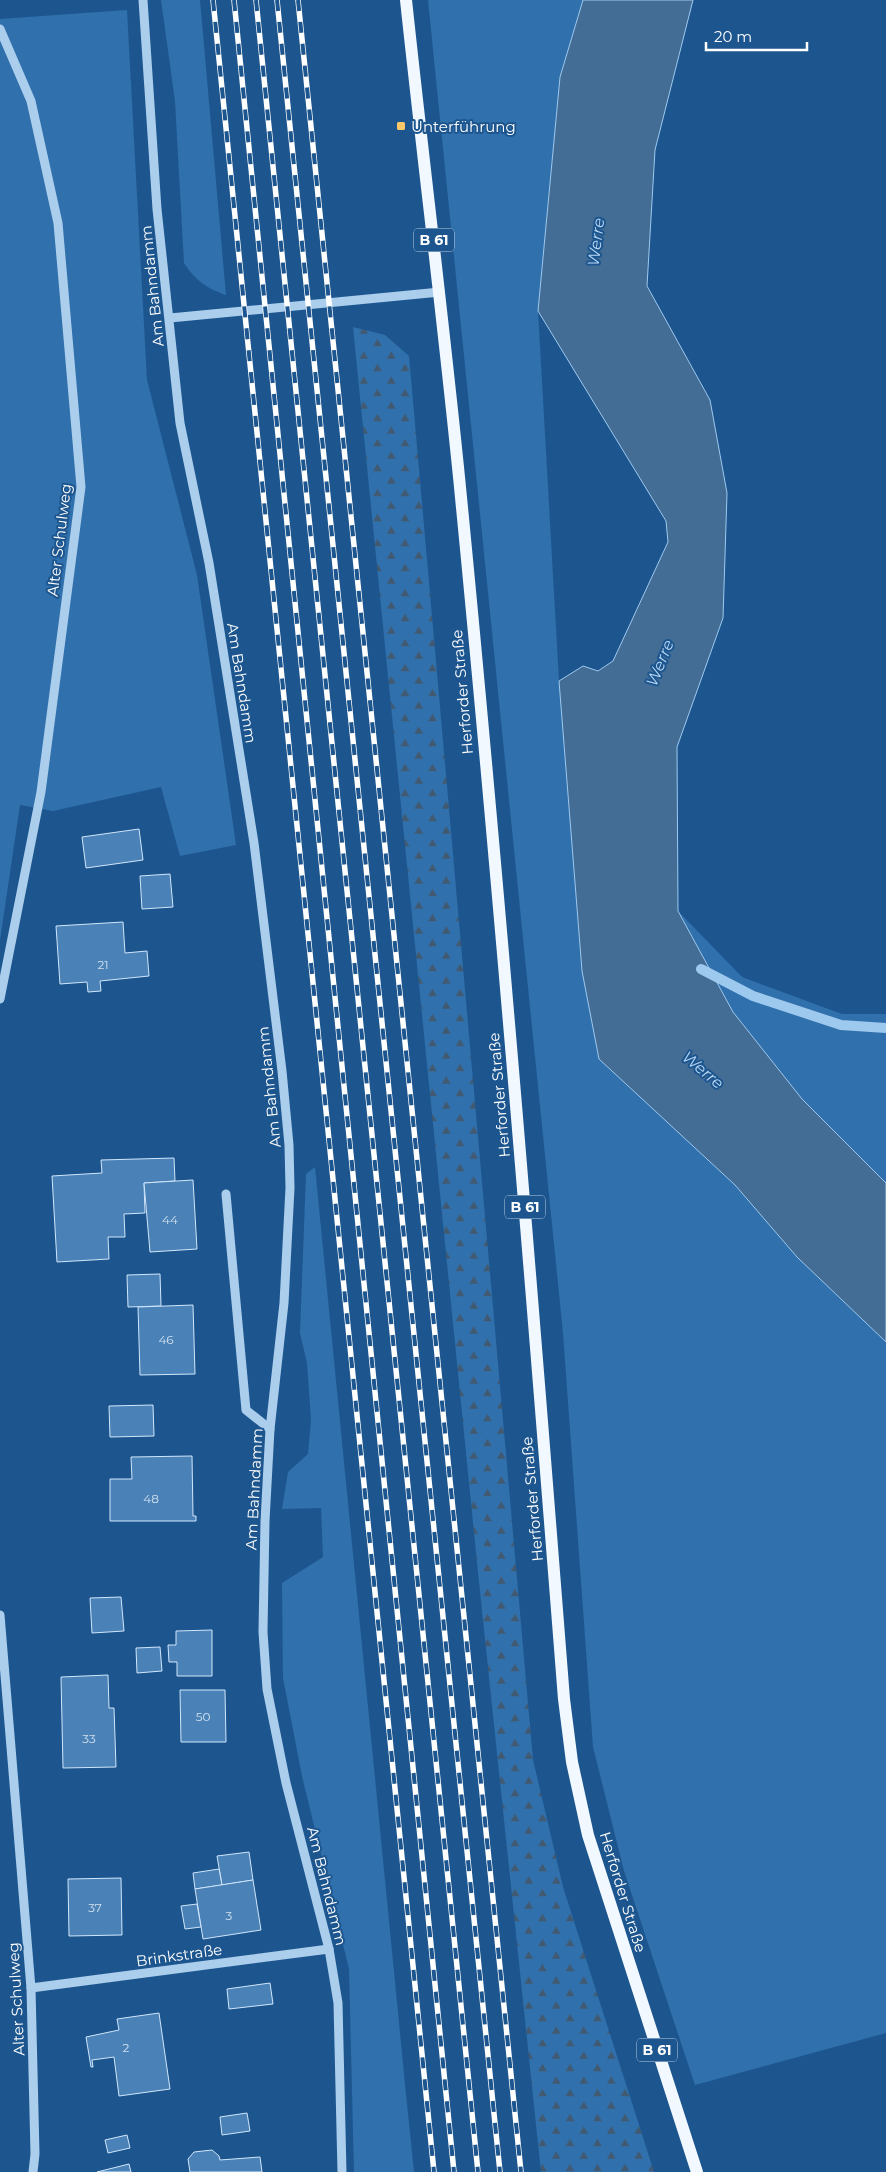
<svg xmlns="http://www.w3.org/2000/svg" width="886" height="2172" font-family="Montserrat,sans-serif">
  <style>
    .green { fill: #3070ac }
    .forest { fill: url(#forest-firs) }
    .water { fill: #446d96; stroke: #9ec9ef }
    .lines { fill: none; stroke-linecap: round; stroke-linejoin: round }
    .stream { stroke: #9ec9ef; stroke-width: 10 }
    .building { fill: #4a82b8; stroke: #d1e6fa }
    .minor { stroke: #abceed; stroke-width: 9 }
    .major { stroke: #f2f8ff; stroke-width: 12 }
    .rail-casing { stroke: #fff; stroke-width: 5.5 }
    .rail { stroke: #1d568f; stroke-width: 4; stroke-dasharray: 11; stroke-linecap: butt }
    .poi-dot { fill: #fdc869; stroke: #1d568f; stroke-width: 2 }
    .labels { text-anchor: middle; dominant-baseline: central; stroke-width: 4; stroke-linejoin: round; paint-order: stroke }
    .number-label { font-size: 12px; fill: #d2e0ed }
    .shield { fill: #1d568f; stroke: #bcd; stroke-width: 1 }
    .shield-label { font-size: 14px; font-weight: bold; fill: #fff }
    .poi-label { font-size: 15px; fill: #fff; stroke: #1d568f; text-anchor: start }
    .street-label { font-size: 15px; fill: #fff; stroke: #1d568f }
    .water-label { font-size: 16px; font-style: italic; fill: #b7d7f4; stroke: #1d568f }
  </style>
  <defs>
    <pattern id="forest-firs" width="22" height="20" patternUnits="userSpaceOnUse" patternTransform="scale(1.25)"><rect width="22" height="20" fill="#3070ac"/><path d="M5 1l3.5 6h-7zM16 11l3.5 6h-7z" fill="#415a72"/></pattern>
  </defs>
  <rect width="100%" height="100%" fill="#1d568f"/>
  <g class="green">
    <path d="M161,0H200L226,295C206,288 195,280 184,263L175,101Z"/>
    <polygon points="428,0 583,0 560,77 538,311 559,681 582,971 735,1185 797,1257 886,1342 886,2033 695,2085 624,1871 593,1747 563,1333"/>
    <polygon points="127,10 147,380 197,575 236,845 180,856 161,787 53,811 20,805 0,940 0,19"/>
    <polygon points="678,911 742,977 842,1014 886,1014 886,1183 802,1099 733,1012"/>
    <polygon points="315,1167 406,2094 414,2172 354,2172 349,1969 302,1776 283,1678 282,1583 323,1557 321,1508 282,1509 288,1472 308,1454 311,1420 307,1363 300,1333 306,1174"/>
  </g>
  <polygon class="forest" points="353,327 385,335 409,356 533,1760 563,1887 654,2172 541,2172 478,1572"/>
  <polygon class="water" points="583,0 693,0 655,150 647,286 710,400 727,493 723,618 677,747 678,911 733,1012 802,1099 886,1183 886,1342 797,1257 735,1185 599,1059 582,971 559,681 583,666 598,671 613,661 668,542 666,521 538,311 560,77"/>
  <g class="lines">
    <polyline class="stream" points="701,969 753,996 841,1025 886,1028"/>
  </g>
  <g class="building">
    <polygon points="139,829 143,860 86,868 82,837"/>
    <polygon points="170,874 173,907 142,909 140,876"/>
    <polygon points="123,922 125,953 147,951 149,976 100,981 101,991 88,992 87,982 60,984 56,926"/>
    <polygon points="174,1158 175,1181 144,1183 145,1213 124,1214 125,1237 108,1237 109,1259 57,1262 52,1176 102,1173 101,1160"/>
    <polygon points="193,1180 197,1249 150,1252 144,1183"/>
    <polygon points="160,1274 161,1306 128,1307 127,1275"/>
    <polygon points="193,1305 195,1374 140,1375 138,1307"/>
    <polygon points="153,1405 154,1436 110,1437 109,1406"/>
    <polygon points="192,1456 193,1516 196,1516 196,1521 110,1521 110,1479 132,1479 131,1457"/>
    <polygon points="121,1597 124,1631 92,1633 90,1598"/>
    <polygon points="212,1630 212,1676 177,1676 177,1662 169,1662 168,1645 176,1645 176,1631"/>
    <polygon points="160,1647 162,1671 137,1673 136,1648"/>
    <polygon points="108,1675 109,1708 114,1708 116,1767 63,1768 61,1677"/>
    <polygon points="180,1690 225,1690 226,1742 181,1742"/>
    <polygon points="249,1852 253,1880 222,1885 217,1856"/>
    <polygon points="219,1869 222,1885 195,1889 193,1873"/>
    <polygon points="121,1878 122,1935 69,1936 68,1879"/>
    <polygon points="253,1880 261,1930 203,1939 195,1889"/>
    <polygon points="197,1904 201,1927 185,1929 181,1906"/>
    <polygon points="270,1983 273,2004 229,2009 227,1989"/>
    <polygon points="159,2013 170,2089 119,2096 114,2057 92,2060 93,2067 91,2067 86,2037 119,2030 117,2019"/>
    <polygon points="247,2113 250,2131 222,2135 220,2117"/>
    <polygon points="127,2135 130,2148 108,2153 105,2140"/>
    <polygon points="212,2150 219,2156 220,2160 260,2157 262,2172 190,2172 188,2159 194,2152"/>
    <polygon points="129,2164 131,2172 97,2172"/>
  </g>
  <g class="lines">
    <g class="minor">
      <polyline points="143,0 157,209 180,423 209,563 254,843 282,1071 289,1145 290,1188 284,1303 270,1429 265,1521 263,1632 267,1689 286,1783 329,1949 338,2003 342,2172"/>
      <polyline points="0,29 31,101 58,223 81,487 41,792 0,999"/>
      <polyline points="170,318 440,292"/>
      <polyline points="226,1194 246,1410 270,1429"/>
      <polyline points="0,1615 31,1988 35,2154 33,2172"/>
      <polyline points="31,1988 329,1949"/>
    </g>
    <path class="major" d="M406,0C423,159 443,318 459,477C499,884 532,1291 564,1699L572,1762L588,1835L697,2172"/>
    <defs>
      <g id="rail">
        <polyline points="213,0 434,2172"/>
        <polyline points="234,0 454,2172"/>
        <polyline points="256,0 478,2172"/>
        <polyline points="277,0 500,2172"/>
        <polyline points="298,0 521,2172"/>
      </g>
    </defs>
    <use href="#rail" class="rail-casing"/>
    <use href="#rail" class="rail"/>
  </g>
  <rect class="poi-dot" x="396" y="121" width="10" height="10" rx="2.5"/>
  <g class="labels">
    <g class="number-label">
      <text x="103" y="964">21</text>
      <text x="170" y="1219">44</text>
      <text x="166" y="1339">46</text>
      <text x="151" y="1498">48</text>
      <text x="203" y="1716">50</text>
      <text x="89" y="1738">33</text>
      <text x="95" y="1907">37</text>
      <text x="229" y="1915">3</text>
      <text x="126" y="2047">2</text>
    </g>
    <g class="shield">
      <rect x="414" y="228.5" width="40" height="23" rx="4"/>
      <rect x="505" y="1195.5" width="40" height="23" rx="4"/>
      <rect x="637" y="2038.5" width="40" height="23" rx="4"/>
    </g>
    <g class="shield-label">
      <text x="434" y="240">B 61</text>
      <text x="525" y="1207">B 61</text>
      <text x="657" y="2050">B 61</text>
    </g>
    <g class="poi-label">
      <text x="411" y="126">Unterführung</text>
    </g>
    <g class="street-label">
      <text transform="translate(152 286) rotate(-96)">Am Bahndamm</text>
      <text transform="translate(59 540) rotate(-83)">Alter Schulweg</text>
      <text transform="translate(242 683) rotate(81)">Am Bahndamm</text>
      <text transform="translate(462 692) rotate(-95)">Herforder Straße</text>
      <text transform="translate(269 1087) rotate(-96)">Am Bahndamm</text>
      <text transform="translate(499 1095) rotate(-95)">Herforder Straße</text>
      <text transform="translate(254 1489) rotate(-87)">Am Bahndamm</text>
      <text transform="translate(532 1499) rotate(-95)">Herforder Straße</text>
      <text transform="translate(327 1886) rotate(76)">Am Bahndamm</text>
      <text transform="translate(623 1892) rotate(73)">Herforder Straße</text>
      <text transform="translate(179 1955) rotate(-8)">Brinkstraße</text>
      <text transform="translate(16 1999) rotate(-93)">Alter Schulweg</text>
    </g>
    <g class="water-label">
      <text transform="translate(596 242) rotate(-83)">Werre</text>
      <text transform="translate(660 663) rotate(-68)">Werre</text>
      <text transform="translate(703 1070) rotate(40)">Werre</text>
    </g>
  </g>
  <path d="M706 42v8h101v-8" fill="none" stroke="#ffffff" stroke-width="2.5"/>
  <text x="714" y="42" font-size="15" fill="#ffffff" stroke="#1d568f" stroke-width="4" paint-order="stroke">20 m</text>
</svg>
